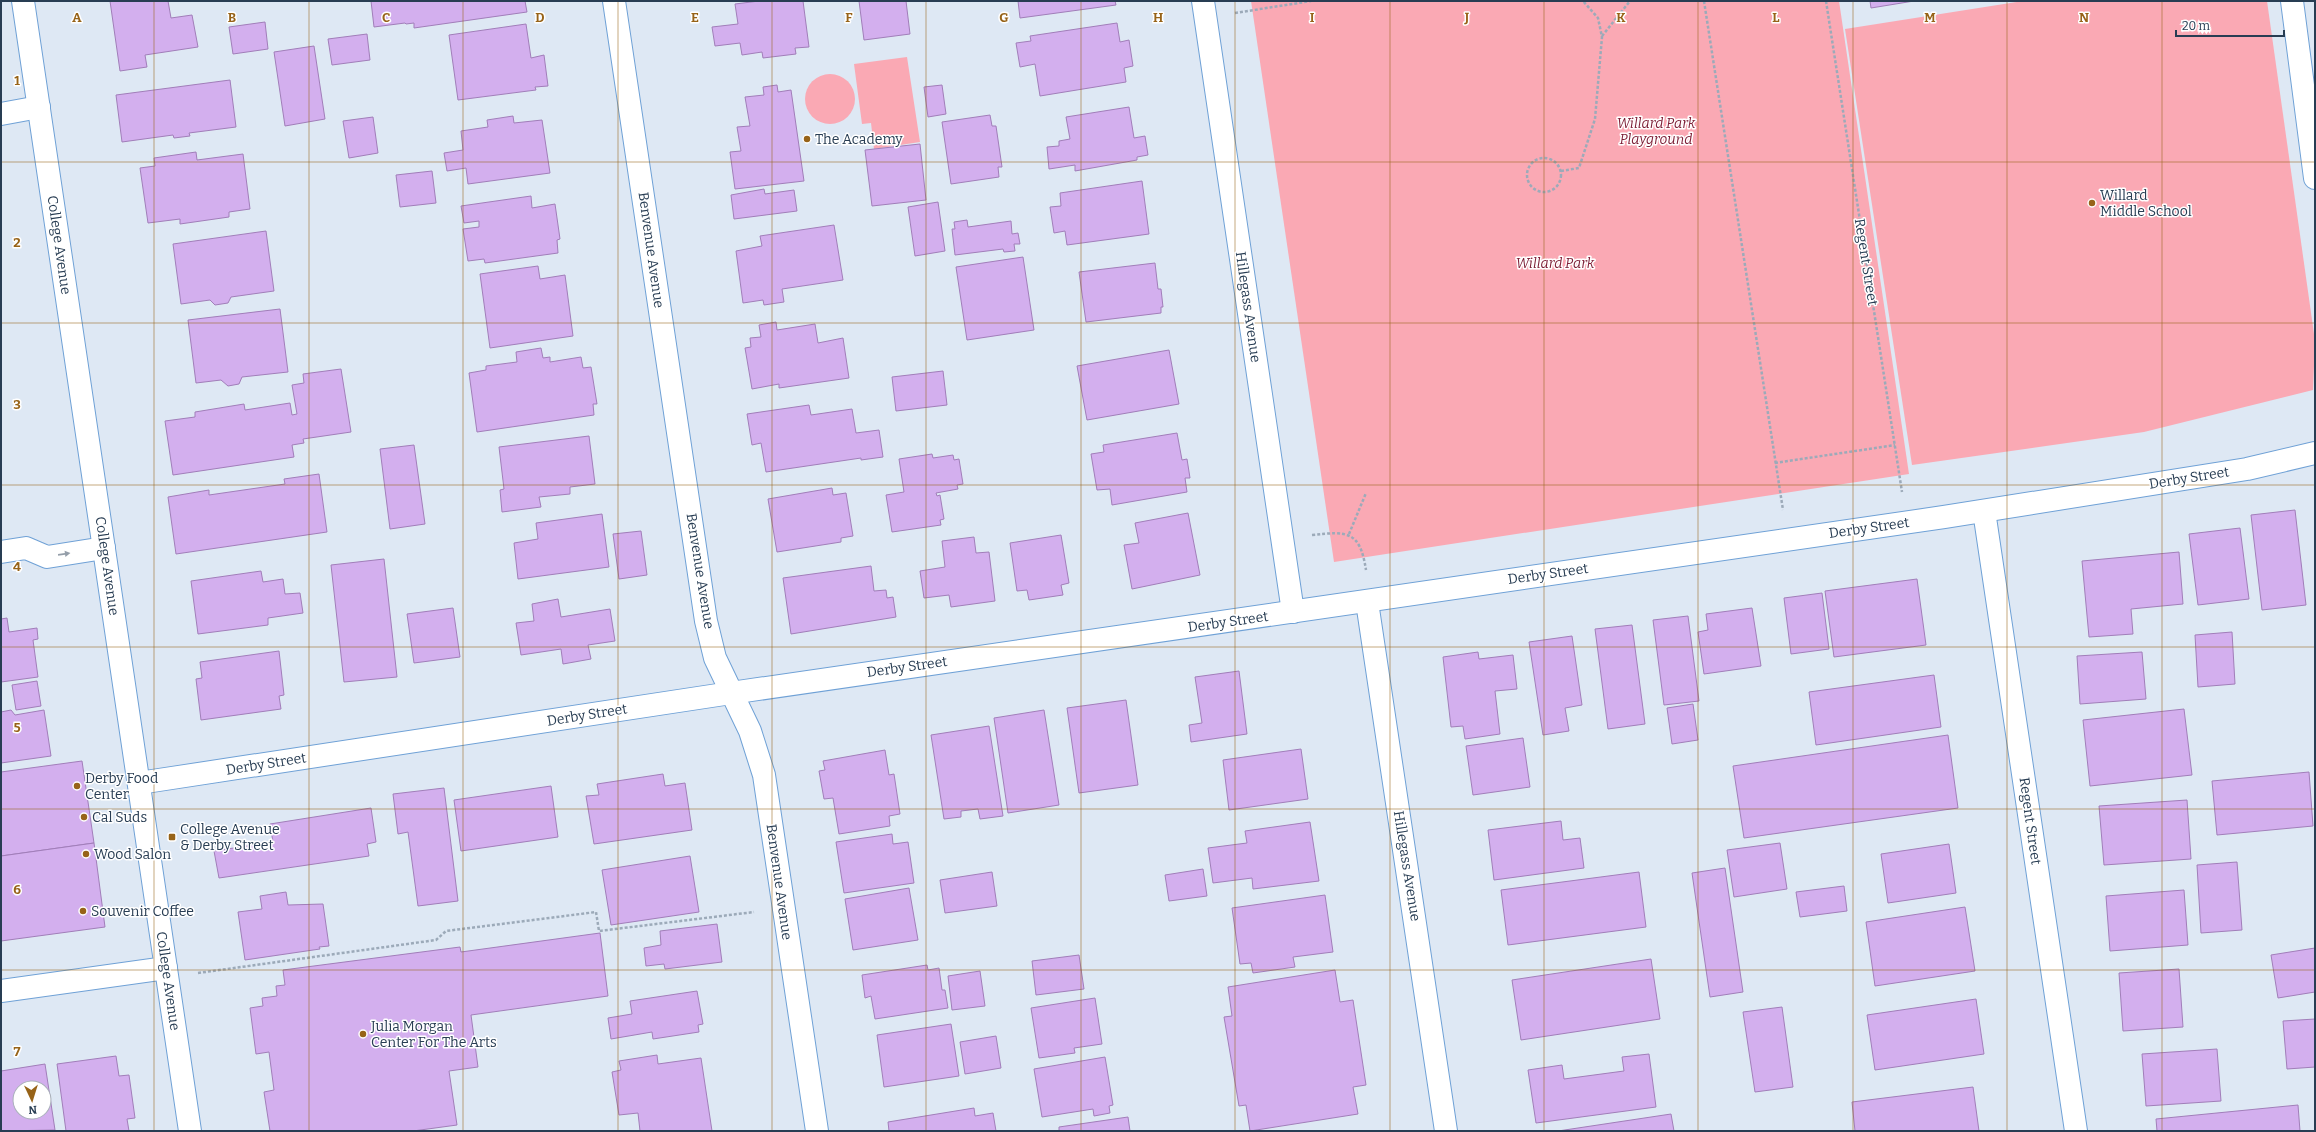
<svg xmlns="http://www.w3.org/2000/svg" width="2316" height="1132" font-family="Bitter,serif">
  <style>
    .green { fill: #faa9b4 }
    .building { fill: #d3afee; stroke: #a17eb9; fill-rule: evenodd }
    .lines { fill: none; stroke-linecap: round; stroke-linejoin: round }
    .minor-casing { stroke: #6fa1d6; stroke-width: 24 }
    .path { stroke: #9caab9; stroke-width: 2.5; stroke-dasharray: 3 2; stroke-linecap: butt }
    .minor { stroke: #fff; stroke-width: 22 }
    .oneway { fill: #949ea9 }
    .grid { fill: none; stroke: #976318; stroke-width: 1; stroke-opacity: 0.55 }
    .poi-dot { fill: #976318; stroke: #fff; stroke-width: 1.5 }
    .labels { text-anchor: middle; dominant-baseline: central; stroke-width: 3; stroke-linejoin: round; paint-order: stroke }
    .park-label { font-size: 14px; font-style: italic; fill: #7d1e36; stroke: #fff }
    .poi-label { font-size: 14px; fill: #283d53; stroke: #fff; text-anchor: start }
    .street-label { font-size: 14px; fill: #283d53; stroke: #fff }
    .grid-label { font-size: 13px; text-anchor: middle; font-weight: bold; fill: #976318; stroke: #fff; stroke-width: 3; stroke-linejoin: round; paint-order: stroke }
  </style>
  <rect width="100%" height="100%" fill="#dee8f4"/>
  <g class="green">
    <polygon points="1251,1 1839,1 1909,474 1334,562"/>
    <polygon points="2023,1 2267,1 2315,341 2313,390 2144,432 1912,465 1845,29"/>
    <polygon points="907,57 920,142 874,149 871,123 862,124 854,64"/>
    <circle cx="830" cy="99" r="25"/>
  </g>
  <g class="building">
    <polygon points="110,1 168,1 171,18 192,15 198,47 145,55 147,67 120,71"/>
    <polygon points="371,1 525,1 527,12 414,28 414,23 406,24 405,23 374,27"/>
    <polygon points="759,1 803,1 809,47 795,48 796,54 763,58 762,52 742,55 740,43 715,46 712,27 738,24 735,4"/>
    <polygon points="859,1 906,1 910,34 864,40"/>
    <polygon points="1018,1 1115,1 1116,5 1020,18"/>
    <polygon points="1870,1 1914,1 1871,8"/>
    <polygon points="265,22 268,49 233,54 229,27"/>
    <polygon points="1117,23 1120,42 1129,40 1133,66 1124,68 1126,82 1040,96 1035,64 1020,67 1016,43 1031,41 1030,36"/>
    <polygon points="526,24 531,58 544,55 548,86 535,87 536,90 458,100 449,35"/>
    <polygon points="367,34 370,60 332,65 328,39"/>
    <polygon points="314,46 325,119 285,126 274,52"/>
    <polygon points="230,80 236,127 189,133 190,136 174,138 173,135 122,142 116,95"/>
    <polygon points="777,85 778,92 791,90 804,181 735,189 730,152 741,151 737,127 750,126 745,97 764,95 763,87"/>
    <polygon points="942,85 946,114 928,117 924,87"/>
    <polygon points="1129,107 1134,138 1145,136 1148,155 1137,157 1137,160 1075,171 1075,165 1049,169 1047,147 1059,146 1059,141 1070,139 1066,117"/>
    <polygon points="990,115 992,126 996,126 1002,167 998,167 999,177 951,184 942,122"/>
    <polygon points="513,116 514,123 542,120 550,173 468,184 466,168 447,171 444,153 463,150 461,131 488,127 487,120"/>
    <polygon points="373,117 378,153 349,158 343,121"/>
    <polygon points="920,144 926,200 872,206 865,150"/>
    <polygon points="196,152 197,160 243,154 250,209 229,212 229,217 180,224 180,219 148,223 140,168 155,166 154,158"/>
    <polygon points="432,171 436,203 400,207 396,175"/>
    <polygon points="1142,181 1149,234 1067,245 1065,231 1054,233 1050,207 1061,206 1060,193"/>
    <polygon points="764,189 765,194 794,190 797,211 734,219 731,195"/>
    <polygon points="531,196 532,208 555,204 560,239 557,240 558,253 485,263 484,259 468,261 463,229 479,227 479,221 464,223 461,206"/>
    <polygon points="938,202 945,251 915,256 908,207"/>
    <polygon points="967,220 968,227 1011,221 1012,234 1018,233 1020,244 1014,244 1015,251 1004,252 1003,249 955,255 952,229 955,229 954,222"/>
    <polygon points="834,225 843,280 782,289 784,302 764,305 763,300 743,303 736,251 762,246 760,236"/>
    <polygon points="266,231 274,291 231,297 228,303 215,305 210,300 181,304 173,244"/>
    <polygon points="1023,257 1034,330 967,340 956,267"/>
    <polygon points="1155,263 1158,289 1161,289 1163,307 1161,307 1161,313 1086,322 1079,272"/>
    <polygon points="538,266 540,279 565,275 573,336 490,348 480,274"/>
    <polygon points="280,309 288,372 242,377 239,384 228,386 221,380 196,383 188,320"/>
    <polygon points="776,322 777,330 815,324 818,343 843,338 849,378 779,388 779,384 752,389 745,348 751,347 750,338 761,337 759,325"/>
    <polygon points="541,348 543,358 550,357 550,362 581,357 583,368 591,367 597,404 593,404 594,415 477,432 469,373 486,370 486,366 517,362 516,352"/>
    <polygon points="1169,350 1179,404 1087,420 1077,366"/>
    <polygon points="341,369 351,432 303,439 304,443 292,445 294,457 173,475 165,421 195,417 195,412 244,404 245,410 290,403 292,415 297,414 292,385 304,383 303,374"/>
    <polygon points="943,371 947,405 896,411 892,377"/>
    <polygon points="809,405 811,415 852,409 856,433 879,430 883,457 861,460 861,458 766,472 761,443 752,445 747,414"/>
    <polygon points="1177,433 1182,460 1187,459 1190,478 1185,478 1187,492 1112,505 1110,489 1097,490 1091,454 1104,452 1103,445"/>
    <polygon points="589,436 595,484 570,487 570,494 539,497 541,507 502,512 500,490 504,489 499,447"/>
    <polygon points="414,445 425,524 390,529 380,449"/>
    <polygon points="932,454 933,458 953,455 954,460 959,459 963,484 957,485 958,489 936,493 937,496 940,495 944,519 940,520 941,525 892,532 886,495 904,492 899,459"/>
    <polygon points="319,474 327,532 176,554 168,497 209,490 209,495 285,484 284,479"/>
    <polygon points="832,488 833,495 846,493 853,536 841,538 841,542 777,552 768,499"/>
    <polygon points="2295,510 2306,605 2262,610 2251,515"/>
    <polygon points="1188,513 1200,575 1132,589 1124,545 1139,543 1135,523"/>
    <polygon points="602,514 609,567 518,579 514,543 538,539 536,523"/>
    <polygon points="2240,528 2249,599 2198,605 2189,534"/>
    <polygon points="641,531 647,575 619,579 613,534"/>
    <polygon points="1061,535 1069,583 1061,585 1063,595 1029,600 1027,590 1017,591 1010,543"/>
    <polygon points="974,537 976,553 989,552 995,601 951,607 949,595 924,598 920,571 945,567 942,541"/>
    <polygon points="2179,552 2183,604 2131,609 2133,634 2089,637 2082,561"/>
    <polygon points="384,559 397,677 344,682 331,565"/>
    <polygon points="871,566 874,591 886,590 887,598 893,597 896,617 791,634 783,578"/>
    <polygon points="261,571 263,582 283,579 285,594 300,593 303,613 268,618 268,625 198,634 191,581"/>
    <polygon points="1917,579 1926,645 1834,657 1825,591"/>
    <polygon points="1822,593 1829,649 1791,654 1784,598"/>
    <polygon points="558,599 561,617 610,609 615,641 588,645 591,659 563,664 561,649 521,655 516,623 534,621 532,604"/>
    <polygon points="453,608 460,657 414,663 407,614"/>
    <polygon points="1752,608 1761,666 1704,674 1698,632 1708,630 1706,614"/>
    <polygon points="1688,616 1699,701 1664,705 1653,620"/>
    <polygon points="7,618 9,632 37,628 38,639 33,640 38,677 1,682 1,619"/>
    <polygon points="1632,625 1645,724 1608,729 1595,629"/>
    <polygon points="2232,632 2235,684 2198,687 2195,635"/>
    <polygon points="1572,636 1582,705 1565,708 1569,731 1543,735 1529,642"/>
    <polygon points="279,651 284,695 279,696 281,709 201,720 196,679 202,678 200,662"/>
    <polygon points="1478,652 1479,659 1513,655 1517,689 1495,691 1500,734 1465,739 1463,726 1451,727 1443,657"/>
    <polygon points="2142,652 2146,699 2080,704 2077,656"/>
    <polygon points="1239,671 1247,734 1191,742 1189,725 1202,723 1195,677"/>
    <polygon points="1934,675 1941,727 1816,745 1809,692"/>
    <polygon points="37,681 41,706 16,710 12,685"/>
    <polygon points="1126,700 1138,785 1079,793 1067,708"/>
    <polygon points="1693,704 1698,740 1672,744 1667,708"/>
    <polygon points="2184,709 2192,775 2090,786 2083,720"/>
    <polygon points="11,710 15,715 44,710 51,756 1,763 1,712"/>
    <polygon points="1044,710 1059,805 1008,813 994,718"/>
    <polygon points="989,726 1003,816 980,819 978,809 961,811 961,817 944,819 931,735"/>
    <polygon points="1948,735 1958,808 1744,838 1733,766"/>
    <polygon points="1523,738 1530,787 1473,795 1466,746"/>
    <polygon points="1301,749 1308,799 1229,810 1223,760"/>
    <polygon points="885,750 889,775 894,774 900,814 889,816 890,826 839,834 833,798 824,799 819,771 825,770 823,761"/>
    <polygon points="82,761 94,843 1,856 1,772"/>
    <polygon points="2309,772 2313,826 2217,835 2212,781"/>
    <polygon points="663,774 665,786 685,783 692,830 594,844 586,796 599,795 597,784"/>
    <polygon points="551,786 558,837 461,851 454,800"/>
    <polygon points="444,788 458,901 418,906 408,832 398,834 393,794"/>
    <polygon points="2187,800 2191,859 2104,865 2099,806"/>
    <polygon points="371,808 376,842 367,844 369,856 219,878 214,851 273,842 270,824"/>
    <polygon points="1561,821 1563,840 1580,838 1584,868 1494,880 1488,830"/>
    <polygon points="1310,822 1319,881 1253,889 1252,878 1213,883 1208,848 1247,843 1245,831"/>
    <polygon points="892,834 893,844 908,842 914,883 844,893 836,842"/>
    <polygon points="94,843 105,927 1,941 1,856"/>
    <polygon points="1780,843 1787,889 1734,897 1727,850"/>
    <polygon points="1949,844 1956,893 1888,903 1881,854"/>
    <polygon points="690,856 699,912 611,925 602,870"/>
    <polygon points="2237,862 2242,930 2201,933 2197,865"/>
    <polygon points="1725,868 1743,992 1710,997 1692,873"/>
    <polygon points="1203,869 1207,896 1169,901 1165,875"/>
    <polygon points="992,872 997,906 945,913 940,880"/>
    <polygon points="1639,872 1646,927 1508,945 1501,890"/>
    <polygon points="1844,886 1847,911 1800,917 1796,892"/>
    <polygon points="909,888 918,940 853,950 845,899"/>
    <polygon points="2184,890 2188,945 2110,951 2106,896"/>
    <polygon points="286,892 288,905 323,904 329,946 319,947 320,949 245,960 238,912 262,909 260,896"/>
    <polygon points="1325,895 1333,952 1293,957 1295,967 1253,973 1251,963 1240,964 1232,908"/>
    <polygon points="1965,907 1975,971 1875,986 1866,922"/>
    <polygon points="717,924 722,962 665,969 664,964 646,966 644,948 661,945 660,931"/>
    <polygon points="600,933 608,996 471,1015 478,1067 449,1071 457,1125 413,1131 270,1131 264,1092 274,1090 269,1052 256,1054 250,1008 263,1006 262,998 277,996 276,986 285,985 283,970 460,947 461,952"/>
    <polygon points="2315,948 2315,992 2278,998 2271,955"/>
    <polygon points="1079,955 1084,989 1036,995 1032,961"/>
    <polygon points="1651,959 1660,1019 1521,1040 1512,980"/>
    <polygon points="927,965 928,970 939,968 942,990 945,990 948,1008 875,1019 871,996 865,998 862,975"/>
    <polygon points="2179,969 2183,1027 2123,1031 2119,973"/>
    <polygon points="1335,970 1340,1002 1353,1000 1366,1085 1353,1087 1358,1114 1250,1131 1246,1105 1239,1106 1224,1017 1232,1016 1228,987"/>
    <polygon points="980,971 985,1006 952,1010 948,976"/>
    <polygon points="697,991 703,1024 698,1025 699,1032 653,1039 652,1032 611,1039 608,1018 632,1014 630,1001"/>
    <polygon points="1095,998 1102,1044 1074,1048 1075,1053 1039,1058 1031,1008"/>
    <polygon points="1976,999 1984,1054 1875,1070 1867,1015"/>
    <polygon points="1782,1007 1793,1087 1755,1092 1743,1012"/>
    <polygon points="2315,1019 2315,1067 2287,1069 2283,1021"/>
    <polygon points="951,1024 959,1076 884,1087 877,1035"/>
    <polygon points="996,1036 1001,1068 965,1074 960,1042"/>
    <polygon points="2217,1049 2221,1101 2146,1106 2142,1054"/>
    <polygon points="1649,1054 1656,1107 1536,1123 1528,1070 1562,1065 1564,1079 1624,1071 1622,1057"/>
    <polygon points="657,1055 658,1064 701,1058 712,1131 640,1131 638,1113 619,1115 612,1072 621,1070 619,1061"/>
    <polygon points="116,1056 119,1076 129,1075 135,1118 127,1119 129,1131 66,1131 57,1064"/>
    <polygon points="1105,1057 1113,1105 1109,1106 1110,1113 1094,1116 1093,1109 1042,1117 1034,1069"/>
    <path d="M45,1064L55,1130L1,1131V1071ZM20,1088H44V1112H20Z"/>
    <polygon points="1973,1087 1979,1131 1855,1131 1852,1102"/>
    <polygon points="2298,1105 2300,1131 2157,1131 2156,1119"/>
    <polygon points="974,1108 975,1116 993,1113 996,1131 889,1131 888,1122"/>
    <polygon points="1671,1114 1674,1131 1558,1131"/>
    <polygon points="1128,1117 1130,1131 1059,1131 1059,1127"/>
  </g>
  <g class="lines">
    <defs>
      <g id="minor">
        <polyline points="23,1 190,1131"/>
        <polyline points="614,1 706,621 715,658 750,731 764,775 817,1131"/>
        <polyline points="1203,1 1293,612"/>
        <polyline points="2292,1 2315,178"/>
        <polyline points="1,114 39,107"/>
        <polyline points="1984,511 2076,1131"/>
        <polyline points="1,552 26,548 47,557 104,548"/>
        <polyline points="1367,602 1446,1131"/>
        <polyline points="139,783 731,693 1944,517 2247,469 2315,453"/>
        <polyline points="1,991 166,968"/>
      </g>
    </defs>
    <use href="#minor" class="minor-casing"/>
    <g class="path">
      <polyline points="1704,1 1783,510"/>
      <polyline points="1826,1 1902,492"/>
      <polyline points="1235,13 1311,1"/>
      <polyline points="1602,36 1630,1"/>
      <circle cx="1544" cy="175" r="17"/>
      <polyline points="1561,171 1579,168 1595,119 1602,37 1598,18 1583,1"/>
      <polyline points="1775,463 1895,445"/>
      <polyline points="1349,534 1366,493"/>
      <path d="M1312,535C1348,531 1360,531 1366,570"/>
      <polyline points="198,973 436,940 446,931 596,912 599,931 754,912"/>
    </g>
    <use href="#minor" class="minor"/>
  </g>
  <defs><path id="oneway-solid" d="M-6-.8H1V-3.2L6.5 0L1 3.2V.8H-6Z"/></defs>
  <use class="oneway" href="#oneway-solid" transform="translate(64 554) rotate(-8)"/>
  <path class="grid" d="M154,1V1131M309,1V1131M463,1V1131M618,1V1131M772,1V1131M926,1V1131M1081,1V1131M1235,1V1131M1390,1V1131M1544,1V1131M1698,1V1131M1853,1V1131M2007,1V1131M2162,1V1131M1,162H2315M1,323H2315M1,485H2315M1,647H2315M1,809H2315M1,970H2315"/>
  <g class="poi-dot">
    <circle cx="807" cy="139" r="4"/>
    <circle cx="2092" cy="203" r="4"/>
    <circle cx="77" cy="786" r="4"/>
    <circle cx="84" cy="817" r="4"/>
    <rect x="168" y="833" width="8" height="8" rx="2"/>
    <circle cx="86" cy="854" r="4"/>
    <circle cx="83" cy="911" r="4"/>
    <circle cx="363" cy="1034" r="4"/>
  </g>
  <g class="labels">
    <g class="park-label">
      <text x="1656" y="123">Willard Park<tspan x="1656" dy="16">Playground</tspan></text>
      <text x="1555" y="263">Willard Park</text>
    </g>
    <g class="poi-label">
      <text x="815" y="139">The Academy</text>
      <text x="2100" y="195">Willard<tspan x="2100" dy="16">Middle School</tspan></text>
      <text x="85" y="778">Derby Food<tspan x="85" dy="16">Center</tspan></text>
      <text x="92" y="817">Cal Suds</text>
      <text x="180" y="829">College Avenue<tspan x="180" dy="16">&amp; Derby Street</tspan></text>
      <text x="94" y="854">Wood Salon</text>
      <text x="91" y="911">Souvenir Coffee</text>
      <text x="371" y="1026">Julia Morgan<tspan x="371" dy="16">Center For The Arts</tspan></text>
    </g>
    <g class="street-label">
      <text transform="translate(59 245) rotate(82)">College Avenue</text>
      <text transform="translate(651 250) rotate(82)">Benvenue Avenue</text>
      <text transform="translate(1866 262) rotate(81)">Regent Street</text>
      <text transform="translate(1248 307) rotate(82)">Hillegass Avenue</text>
      <text transform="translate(2189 478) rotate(-9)">Derby Street</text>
      <text transform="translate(1869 528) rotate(-8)">Derby Street</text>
      <text transform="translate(107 566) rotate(82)">College Avenue</text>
      <text transform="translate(700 571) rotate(81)">Benvenue Avenue</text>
      <text transform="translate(1548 574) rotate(-8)">Derby Street</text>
      <text transform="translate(1228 622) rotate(-8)">Derby Street</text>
      <text transform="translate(907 667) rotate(-8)">Derby Street</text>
      <text transform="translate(587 715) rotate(-9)">Derby Street</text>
      <text transform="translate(266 764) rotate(-9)">Derby Street</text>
      <text transform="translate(2030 821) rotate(82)">Regent Street</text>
      <text transform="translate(1407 866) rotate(81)">Hillegass Avenue</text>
      <text transform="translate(779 882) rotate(82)">Benvenue Avenue</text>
      <text transform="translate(168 981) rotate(82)">College Avenue</text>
    </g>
  </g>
  <g class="grid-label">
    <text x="77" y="22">A</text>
    <text x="232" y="22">B</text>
    <text x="386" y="22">C</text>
    <text x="540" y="22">D</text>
    <text x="695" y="22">E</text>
    <text x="849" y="22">F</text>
    <text x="1004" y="22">G</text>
    <text x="1158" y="22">H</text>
    <text x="1312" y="22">I</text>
    <text x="1467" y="22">J</text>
    <text x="1621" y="22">K</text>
    <text x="1776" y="22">L</text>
    <text x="1930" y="22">M</text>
    <text x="2084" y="22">N</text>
    <text x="17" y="85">1</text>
    <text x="17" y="247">2</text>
    <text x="17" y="409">3</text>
    <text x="17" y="571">4</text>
    <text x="17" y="732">5</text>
    <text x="17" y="894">6</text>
    <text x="17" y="1056">7</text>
  </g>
  <rect width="2316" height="1132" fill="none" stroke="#283d53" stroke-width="4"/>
  <g transform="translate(32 1100) rotate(176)"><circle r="19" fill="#ffffff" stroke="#a9b1ba"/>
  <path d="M0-3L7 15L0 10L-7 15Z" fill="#976318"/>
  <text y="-6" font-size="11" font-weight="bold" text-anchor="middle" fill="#283d53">N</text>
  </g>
  <path d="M2176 30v6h108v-6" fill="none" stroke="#283d53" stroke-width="2"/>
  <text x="2182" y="30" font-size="12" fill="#283d53" stroke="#ffffff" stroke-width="3" paint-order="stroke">20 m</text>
</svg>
